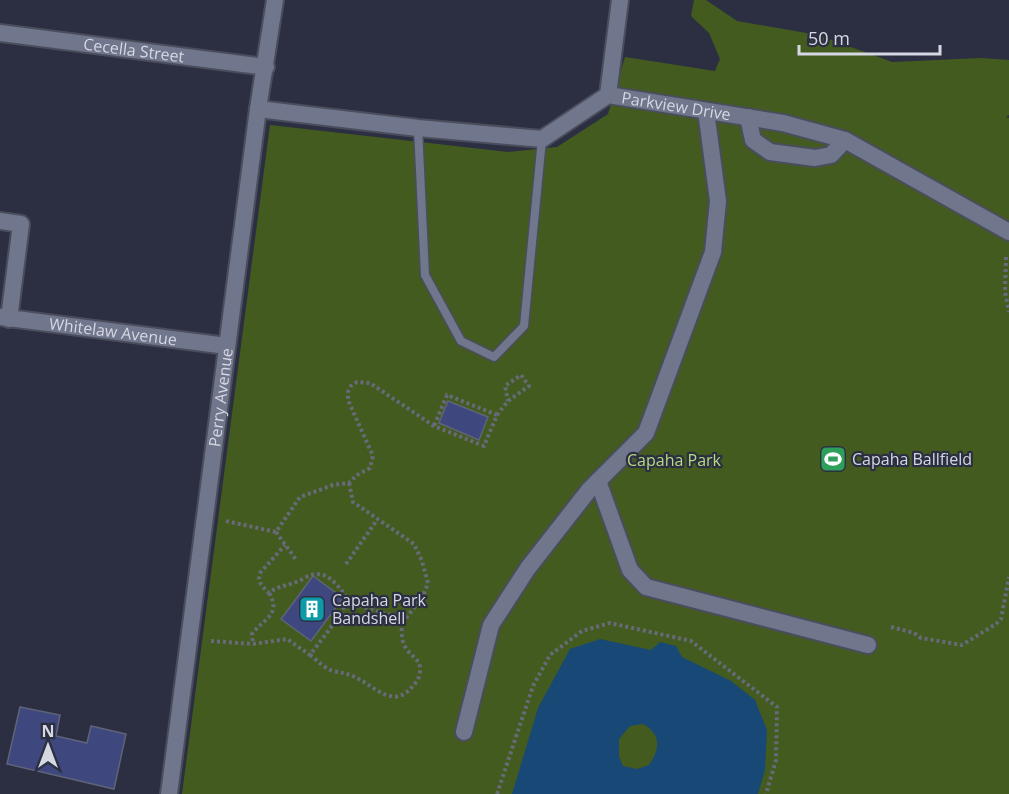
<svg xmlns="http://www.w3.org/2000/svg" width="1009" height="794" font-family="'Open Sans',sans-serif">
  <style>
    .green { fill: #445b1f }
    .water { fill: #184875; fill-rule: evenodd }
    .building { fill: #3e477e; stroke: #5f6478; stroke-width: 1.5 }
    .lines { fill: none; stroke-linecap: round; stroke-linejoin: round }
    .service-casing { stroke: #4a4d5c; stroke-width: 11 }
    .minor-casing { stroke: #4a4d5c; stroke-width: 20 }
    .path { stroke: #666a79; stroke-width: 4; stroke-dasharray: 3 3; stroke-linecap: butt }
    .service { stroke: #70768b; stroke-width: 8 }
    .minor { stroke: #70768b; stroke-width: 16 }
    .labels { text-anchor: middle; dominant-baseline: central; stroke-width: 4.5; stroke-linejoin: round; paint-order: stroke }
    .street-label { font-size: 16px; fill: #d5d8e3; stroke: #2b2f41 }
    .poi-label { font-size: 16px; fill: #d5d8e3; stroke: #2b2f41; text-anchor: start }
    .park-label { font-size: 16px; fill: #b5da81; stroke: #2b2f41 }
  </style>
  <rect width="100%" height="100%" fill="#2b2f41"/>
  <polygon class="green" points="694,0 706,0 737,21 818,35 892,62 981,58 1009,60 1009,115 1006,117 1009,118 1009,794 182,794 270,125 508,152 557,147 608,114 625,57 715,71 720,59 709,33 691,16"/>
  <path class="water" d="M600,639L651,650L660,642L676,646L682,657L731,681L755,700L767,730L765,770L758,794H512L538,708L570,649ZM643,724C662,735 660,749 649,765L637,769L623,766L619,756V739L630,726Z"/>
  <g class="building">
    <polygon points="448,401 488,417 479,440 439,423"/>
    <polygon points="313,576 343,598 311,641 281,619"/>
    <polygon points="20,707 60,715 56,736 87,743 91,726 126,734 114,789 7,764"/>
  </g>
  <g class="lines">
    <defs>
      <polyline id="service" points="418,128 425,275 461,341 494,357 524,326 542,139"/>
      <g id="minor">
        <path id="s1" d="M0,33L266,67"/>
        <polyline points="608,95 620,0"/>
        <path id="s2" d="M258,109L418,128L542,139L608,95L783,123L845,140L1009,232"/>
        <polyline points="748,117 753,140 770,152 815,158 831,155 845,140"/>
        <polyline points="0,221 21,224 9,319"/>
        <path id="s3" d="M0,317L227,346"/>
        <polyline points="598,481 630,570 646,587 868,645"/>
        <polyline points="464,732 491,625 528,568 589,490 646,433 713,252 718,201 706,111"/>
        <path id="s4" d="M169,794L258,109L275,0"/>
      </g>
    </defs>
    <use href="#service" class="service-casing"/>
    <use href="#minor" class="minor-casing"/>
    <g class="path">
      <polyline points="1006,257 1005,292 1009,312"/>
      <polyline points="497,415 508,401 529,386 521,375 505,386 508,401"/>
      <polyline points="349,483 353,502 414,544 422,561 428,583 423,596 407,617 386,614 361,606"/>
      <polyline points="226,521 276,532 300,497 333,485 349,483 357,475 370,468 373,456 348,400 348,392 351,386 357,382 370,383 434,426 484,446 497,415 447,395 434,426"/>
      <polyline points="276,532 297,561"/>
      <polyline points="346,564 377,520"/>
      <path d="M269,593C282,615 263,619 252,634L253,644L287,639L310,655L332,626L343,616L345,595C336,583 325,569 309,576C305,577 301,581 296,582C286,586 277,586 269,593C262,586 257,582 260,573L285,545"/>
      <polyline points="891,627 914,633 921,638 962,645 996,624 1001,619 1009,577"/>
      <polyline points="211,641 253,644"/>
      <path d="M310,655C317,660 325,669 333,671C341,673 347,673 355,677C373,685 393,710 412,687C416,683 420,677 420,671C421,659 411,657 406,648C400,640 402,626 402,616"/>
      <polyline points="497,794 533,686 550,655 582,631 610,623 691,641 777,707 776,760 766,794"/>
    </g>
    <use href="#service" class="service"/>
    <use href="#minor" class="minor"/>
  </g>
  <defs>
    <symbol id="stadium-square" viewBox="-11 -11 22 22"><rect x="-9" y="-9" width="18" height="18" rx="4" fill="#2e9e5b" stroke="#2b2f41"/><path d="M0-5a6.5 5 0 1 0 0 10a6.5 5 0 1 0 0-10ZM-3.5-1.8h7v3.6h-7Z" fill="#fff"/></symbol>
    <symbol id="building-square" viewBox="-11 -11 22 22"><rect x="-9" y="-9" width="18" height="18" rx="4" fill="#0f9aa8" stroke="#2b2f41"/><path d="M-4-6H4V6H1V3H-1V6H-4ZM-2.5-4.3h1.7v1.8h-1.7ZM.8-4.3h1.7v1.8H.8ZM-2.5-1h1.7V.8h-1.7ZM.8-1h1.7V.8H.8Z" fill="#fff"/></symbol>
  </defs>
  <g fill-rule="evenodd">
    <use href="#stadium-square" x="818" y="444" width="30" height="30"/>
    <use href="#building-square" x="297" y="594" width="30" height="30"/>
  </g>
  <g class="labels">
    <g class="street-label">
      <text stroke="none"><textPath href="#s1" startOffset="135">Cecella Street</textPath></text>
      <text stroke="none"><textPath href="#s2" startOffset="434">Parkview Drive</textPath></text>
      <text stroke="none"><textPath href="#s3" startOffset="114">Whitelaw Avenue</textPath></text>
      <text stroke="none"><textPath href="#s4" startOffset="400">Perry Avenue</textPath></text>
    </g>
    <g class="poi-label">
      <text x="852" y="459">Capaha Ballfield</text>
      <text x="332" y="600">Capaha Park<tspan x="332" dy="18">Bandshell</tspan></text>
    </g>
    <g class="park-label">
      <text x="674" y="460">Capaha Park</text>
    </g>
  </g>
  <g transform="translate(48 746)" stroke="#2b2f41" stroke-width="4.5" paint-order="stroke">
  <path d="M0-4.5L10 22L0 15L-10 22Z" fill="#d5d8e3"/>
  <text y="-9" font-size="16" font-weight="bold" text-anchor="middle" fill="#d5d8e3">N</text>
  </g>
  <path d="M799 45v9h141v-9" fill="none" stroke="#d5d8e3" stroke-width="3"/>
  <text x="808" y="45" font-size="18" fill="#d5d8e3" stroke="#2b2f41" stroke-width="4.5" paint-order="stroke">50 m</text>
</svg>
